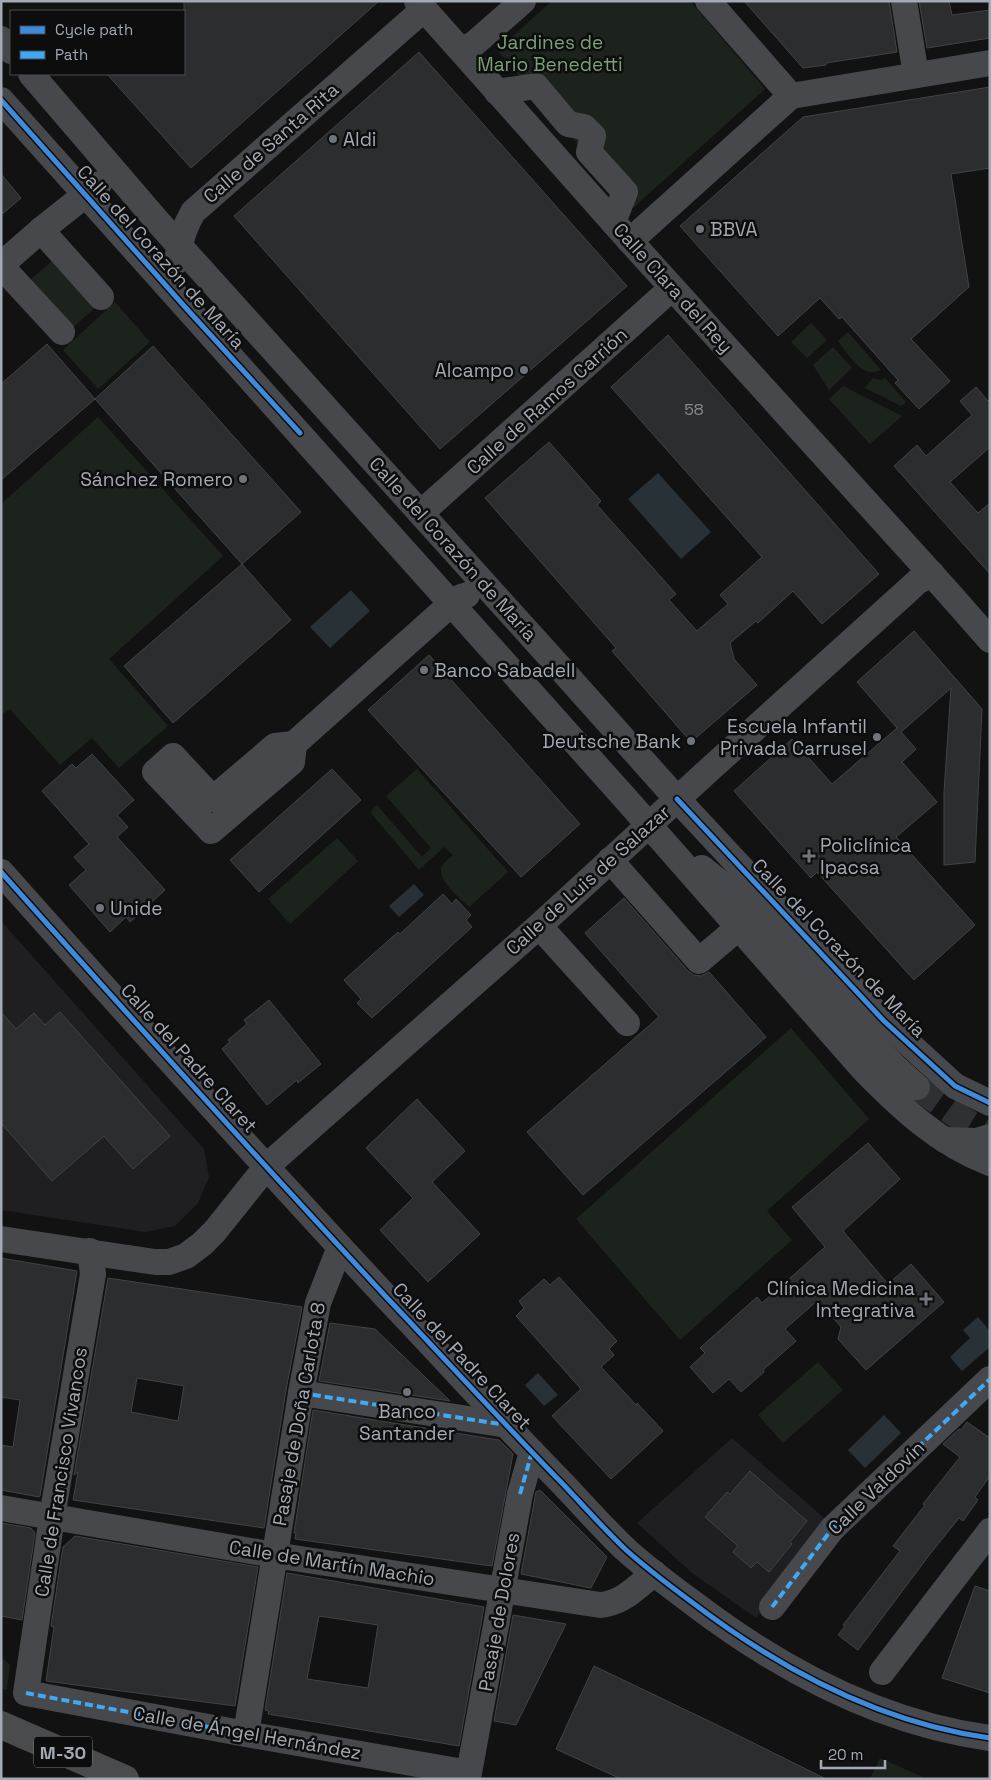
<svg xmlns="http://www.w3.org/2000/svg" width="991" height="1780" font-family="'Space Grotesk',sans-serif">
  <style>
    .built { fill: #1f1f21 }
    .green { fill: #1c231d }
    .water { fill: #283136 }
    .building { fill: #2c2d2e; stroke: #414346; fill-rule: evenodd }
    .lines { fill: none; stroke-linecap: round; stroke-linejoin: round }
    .minor-tunnel { stroke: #2f3033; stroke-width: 26; stroke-dasharray: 26 13; stroke-linecap: butt }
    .minor { stroke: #46484b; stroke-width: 26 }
    .highway { stroke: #494b4c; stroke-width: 28 }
    .quiet { stroke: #3fa9f5; stroke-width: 4; stroke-dasharray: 8 4; stroke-linecap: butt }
    .cycleway-casing { stroke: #0d0d0e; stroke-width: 8 }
    .cycleway { stroke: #408adc; stroke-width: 5 }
    .poi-dot { fill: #70757c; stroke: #0d0d0e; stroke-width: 2 }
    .labels { text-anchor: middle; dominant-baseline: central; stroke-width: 5; stroke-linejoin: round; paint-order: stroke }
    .number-label { font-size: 16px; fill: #858b92 }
    .shield { fill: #0d0d0e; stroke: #767b82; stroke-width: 1 }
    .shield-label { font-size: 18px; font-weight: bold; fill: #a3aab4 }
    .park-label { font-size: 19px; fill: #7ba079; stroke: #0d0d0e }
    .poi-label { font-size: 19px; fill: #a3aab4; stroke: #0d0d0e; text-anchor: start }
    .street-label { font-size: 19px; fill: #a3aab4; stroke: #0d0d0e }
  </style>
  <rect width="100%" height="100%" fill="#121213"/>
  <g class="built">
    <polygon points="1,921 204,1149 209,1177 198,1203 175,1226 145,1232 1,1210"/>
    <polygon points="732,1438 830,1523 756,1618 692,1573 637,1523"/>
  </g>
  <g class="green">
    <polygon points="552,1 690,1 765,89 633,208 497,50"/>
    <polygon points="57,257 99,304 69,331 26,283"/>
    <polygon points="115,302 150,342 98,389 63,350"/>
    <polygon points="811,323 827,340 807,358 791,342"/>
    <path d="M848,332L881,370C863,380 848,354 838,341Z"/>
    <polygon points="833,347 852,368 829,390 813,365"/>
    <polygon points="873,378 881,380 885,378 906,402 901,406 865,388"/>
    <polygon points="843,386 902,416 870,444 829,399"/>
    <polygon points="98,417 223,556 109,659 168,726 119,768 92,738 60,765 10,709 1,716 1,504"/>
    <path d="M417,769L508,872L469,907C461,899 435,878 442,866C444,862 450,858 453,855L444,847L419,870L370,812L377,805L422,857L431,848L386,796Z"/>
    <polygon points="337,838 358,861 290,924 268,899"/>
    <polygon points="791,1028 869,1119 767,1211 792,1240 680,1340 576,1219"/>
    <polygon points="818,1362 843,1390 783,1443 758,1415"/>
    <polygon points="1,1657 10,1665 7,1690 1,1688"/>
    <polygon points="880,1758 925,1778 925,1779 870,1779"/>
  </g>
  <g class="water">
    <polygon points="658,473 711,532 681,559 628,499"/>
    <polygon points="351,590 370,611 330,648 310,627"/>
    <polygon points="414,884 424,895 399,917 389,906"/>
    <polygon points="978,1317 990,1331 990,1347 962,1371 950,1357 970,1338 963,1330"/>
    <polygon points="538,1373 558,1395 544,1406 525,1385"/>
    <polygon points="884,1415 901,1433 865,1468 848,1450"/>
  </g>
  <g class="building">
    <polygon points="184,1 379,1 191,168 107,74 184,74"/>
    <polygon points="744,1 889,1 897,52 826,63 826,65 803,68"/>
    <polygon points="919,1 949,1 952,15 990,10 990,38 927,48"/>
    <polygon points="419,52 627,286 440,449 234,216"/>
    <polygon points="990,87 990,168 951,174 969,287 911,339 950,381 919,409 895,383 898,380 842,317 839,319 820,298 778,336 680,226 803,117"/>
    <polygon points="1,174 21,198 1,215"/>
    <polygon points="668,335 879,574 822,624 793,591 758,623 756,621 730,643 734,659 757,685 691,742 612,651 616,648 485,498 549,442 601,501 597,505 676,594 669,600 697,631 728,604 720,595 762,557 611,387"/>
    <polygon points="47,344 95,399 1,480 1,384"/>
    <polygon points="153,346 301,512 242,564 95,399"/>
    <polygon points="976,387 988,401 990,399 990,447 950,482 978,513 990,503 990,574 894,466 917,445 926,456 972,415 960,401"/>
    <polygon points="242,564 291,620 173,723 124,666"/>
    <polygon points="914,631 982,709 975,862 944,865 944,792 951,688 901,732 916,749 902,762 937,802 896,837 975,925 914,980 817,872 811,878 734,791 792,739 832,784 897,728 857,682"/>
    <polygon points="429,655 580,824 521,877 368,710"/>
    <polygon points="92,754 134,800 117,815 128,827 117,837 165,890 130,922 126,917 110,932 69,885 86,870 74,857 89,844 42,791 72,764 76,768"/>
    <polygon points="332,769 361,800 259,892 230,860"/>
    <polygon points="443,894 452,904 456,899 471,915 466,920 472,927 372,1018 357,1003 361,999 344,980 398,932 400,934"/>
    <polygon points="624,898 688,971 694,975 701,976 709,972 766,1037 583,1195 527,1132 659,1017 585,933"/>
    <polygon points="269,1000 321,1064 298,1083 297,1080 267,1105 222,1049 230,1042 228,1040 247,1024 244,1020"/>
    <polygon points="1,1012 16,1029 34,1013 45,1025 60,1012 170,1136 133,1169 104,1136 52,1181 1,1123"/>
    <polygon points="417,1099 465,1151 432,1182 480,1234 428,1282 380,1230 413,1198 366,1148"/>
    <polygon points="868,1143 900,1179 843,1231 888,1284 911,1264 944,1302 866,1370 838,1339 841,1327 818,1300 785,1329 796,1341 763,1370 764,1372 741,1392 729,1379 713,1393 690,1367 705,1353 700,1348 757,1297 762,1303 825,1247 792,1207"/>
    <polygon points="1,1258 77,1271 40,1496 39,1497 1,1490 1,1445 13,1447 20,1400 1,1397"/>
    <polygon points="559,1277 617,1341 609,1349 614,1355 601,1367 636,1405 637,1403 663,1431 611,1479 552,1416 581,1389 516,1316 524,1308 519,1301 544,1279 550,1285"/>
    <path d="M108,1278L302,1307L286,1390L264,1528L73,1500L78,1472L74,1475ZM137,1378L184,1386L178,1421L131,1412Z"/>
    <polygon points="330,1323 375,1329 450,1401 319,1381"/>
    <polygon points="313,1410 499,1440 513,1454 492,1566 295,1539 296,1533 294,1533"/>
    <polygon points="967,1422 990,1438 990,1476 975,1497 978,1500 963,1521 959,1518 930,1554 858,1650 838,1635 845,1626 843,1625 900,1551 893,1546 925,1505 923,1504 960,1457 943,1444 959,1429 961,1430"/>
    <polygon points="750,1471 807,1521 790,1542 792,1544 769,1572 757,1562 751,1568 733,1552 738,1546 705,1517 727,1492 730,1494"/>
    <polygon points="540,1490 607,1557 591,1588 521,1574 535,1497 536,1492"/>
    <polygon points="1,1523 31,1528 35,1533 22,1620 1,1616"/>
    <polygon points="75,1536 258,1567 235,1706 46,1681 54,1627 51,1626 63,1547"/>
    <path d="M287,1573L484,1607L459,1746L268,1714L269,1711L265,1710ZM319,1616L378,1625L368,1688L307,1679Z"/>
    <polygon points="975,1586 990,1591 990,1693 942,1678"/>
    <polygon points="513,1615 566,1624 516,1725 494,1721"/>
    <polygon points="594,1666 717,1725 826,1779 621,1779 556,1749"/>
  </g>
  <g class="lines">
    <polyline class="minor-tunnel" points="917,1087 956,1115 990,1135"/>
    <g class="minor">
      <polyline points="417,1 630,241 946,590 990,640"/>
      <polyline points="708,1 791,96"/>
      <polyline points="904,1 916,75"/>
      <polyline points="1,39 11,51"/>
      <polyline points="462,51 475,43 523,1"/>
      <polyline points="31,74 158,222 553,660 677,799 884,1021 955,1086 990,1103"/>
      <polyline points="497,92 536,86 568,124 584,127 593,136 589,152 625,192 613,222"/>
      <path d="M1,100L625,798L863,1069C900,1107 939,1144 990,1163"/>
      <polyline points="41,230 101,297"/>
      <polyline points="630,241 791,96 990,63"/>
      <path d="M177,261C179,243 184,228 193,212L415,17L425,11"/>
      <polyline points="1,265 41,230 99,184"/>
      <polyline points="1,266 62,332"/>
      <polyline points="421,513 672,288"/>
      <polyline points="294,744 292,762 211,831 155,772 173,756 213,799 275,746 294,744 451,604 461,597 467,595"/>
      <polyline points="610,860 699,961 738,928"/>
      <polyline points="702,868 738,897 856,1027 896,1068 917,1087"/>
      <path d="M1,872C129,1016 258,1159 389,1300C446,1360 502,1422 560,1481C582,1504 602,1527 625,1549C647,1569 670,1586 693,1603C781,1670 880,1723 990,1738"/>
      <polyline points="539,926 627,1023"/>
      <polyline points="945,1140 977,1141 990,1137"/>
      <polyline points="1,1239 155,1262 169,1262 186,1256 202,1244 215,1231 267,1166 539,926 710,769 905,593 918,581 932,574"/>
      <polyline points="90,1251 93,1274 52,1517 26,1693 246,1734 469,1773 520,1494 532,1452"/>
      <polyline points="301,1393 507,1425"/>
      <path d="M1,1508L274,1555L600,1605C623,1603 637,1587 654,1573"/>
      <polyline points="772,1607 832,1529 990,1379"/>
      <polyline points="882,1672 990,1531"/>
      <polyline points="246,1734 301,1393 318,1303 340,1247"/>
    </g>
    <polyline class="highway" points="1,1725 125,1779"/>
    <g class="quiet">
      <polyline points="301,1393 506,1425"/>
      <polyline points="520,1494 532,1452"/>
      <polyline points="772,1607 832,1529 990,1379"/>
      <polyline points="26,1693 246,1734"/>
    </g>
    <defs>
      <g id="cycleway">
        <polyline points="1,100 185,307 300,433"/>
        <polyline points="677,799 884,1021 955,1086 990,1103"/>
        <path d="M1,872C129,1016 258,1159 389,1300C446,1360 502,1422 560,1481C582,1504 602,1527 625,1549C647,1569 670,1586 693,1603C781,1670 880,1723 990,1738"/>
      </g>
    </defs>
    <use href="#cycleway" class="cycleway-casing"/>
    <use href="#cycleway" class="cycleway"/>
  </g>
  <g class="poi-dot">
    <circle cx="333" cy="139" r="5"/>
    <circle cx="700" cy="229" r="5"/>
    <circle cx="524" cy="370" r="5"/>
    <circle cx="243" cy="479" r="5"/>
    <circle cx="424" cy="670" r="5"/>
    <circle cx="877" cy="737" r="5"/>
    <circle cx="691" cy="741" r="5"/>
    <path d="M806.5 848.5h5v5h5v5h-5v5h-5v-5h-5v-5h5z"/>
    <circle cx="100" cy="908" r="5"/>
    <path d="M923.5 1291.5h5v5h5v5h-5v5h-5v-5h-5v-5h5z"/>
    <circle cx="407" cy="1392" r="5"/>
  </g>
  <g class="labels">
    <g class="number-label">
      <text x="694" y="409">58</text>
    </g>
    <rect class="shield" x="34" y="1736.5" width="58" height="31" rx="4"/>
    <g class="shield-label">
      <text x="63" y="1752">M-30</text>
    </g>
    <g class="park-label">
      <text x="550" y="42">Jardines de<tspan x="550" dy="22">Mario Benedetti</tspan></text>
    </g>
    <g class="poi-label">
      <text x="343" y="139">Aldi</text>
      <text x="710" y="229">BBVA</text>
      <text x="514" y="370" text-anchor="end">Alcampo</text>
      <text x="233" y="479" text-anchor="end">Sánchez Romero</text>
      <text x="434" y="670">Banco Sabadell</text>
      <text x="867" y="726" text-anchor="end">Escuela Infantil<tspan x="867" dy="22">Privada Carrusel</tspan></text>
      <text x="681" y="741" text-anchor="end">Deutsche Bank</text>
      <text x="820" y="845">Policlínica<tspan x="820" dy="22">Ipacsa</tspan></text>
      <text x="110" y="908">Unide</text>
      <text x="915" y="1288" text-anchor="end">Clínica Medicina<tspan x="915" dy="22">Integrativa</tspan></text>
      <text x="407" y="1411" text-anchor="middle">Banco<tspan x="407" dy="22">Santander</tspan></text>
    </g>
    <g class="street-label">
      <text transform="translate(271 143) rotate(-41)">Calle de Santa Rita</text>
      <text transform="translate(161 257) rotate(48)">Calle del Corazón de María</text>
      <text transform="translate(673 288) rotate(48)">Calle Clara del Rey</text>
      <text transform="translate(547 401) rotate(-42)">Calle de Ramos Carrión</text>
      <text transform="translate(453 549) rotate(48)">Calle del Corazón de María</text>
      <text transform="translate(588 880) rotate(-42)">Calle de Luis de Salazar</text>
      <text transform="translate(839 948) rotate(46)">Calle del Corazón de María</text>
      <text transform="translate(189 1058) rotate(48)">Calle del Padre Claret</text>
      <text transform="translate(462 1356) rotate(47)">Calle del Padre Claret</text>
      <text transform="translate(299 1414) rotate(-80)">Pasaje de Doña Carlota 8</text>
      <text transform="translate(61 1472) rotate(-81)">Calle de Francisco Vivancos</text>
      <text transform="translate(876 1488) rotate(-44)">Calle Valdovín</text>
      <text transform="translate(332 1563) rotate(9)">Calle de Martín Machio</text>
      <text transform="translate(499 1612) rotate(-80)">Pasaje de Dolores</text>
      <text transform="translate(247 1733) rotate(10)">Calle de Ángel Hernández</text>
    </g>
  </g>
  <rect width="991" height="1780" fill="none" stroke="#a3aab4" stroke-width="5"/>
  <rect x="10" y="10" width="175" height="65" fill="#0d0d0e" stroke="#494c50"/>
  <rect x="20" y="26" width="25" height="8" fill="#408adc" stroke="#494c50"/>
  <text x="55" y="35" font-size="15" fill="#a3aab4">Cycle path</text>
  <rect x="20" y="51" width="25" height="8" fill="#3fa9f5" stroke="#494c50"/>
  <text x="55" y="60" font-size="15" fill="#a3aab4">Path</text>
  <path d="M821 1760v8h64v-8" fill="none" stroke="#a3aab4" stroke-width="2.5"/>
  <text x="828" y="1760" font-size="15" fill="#a3aab4" stroke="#0d0d0e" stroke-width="4" paint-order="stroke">20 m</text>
</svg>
